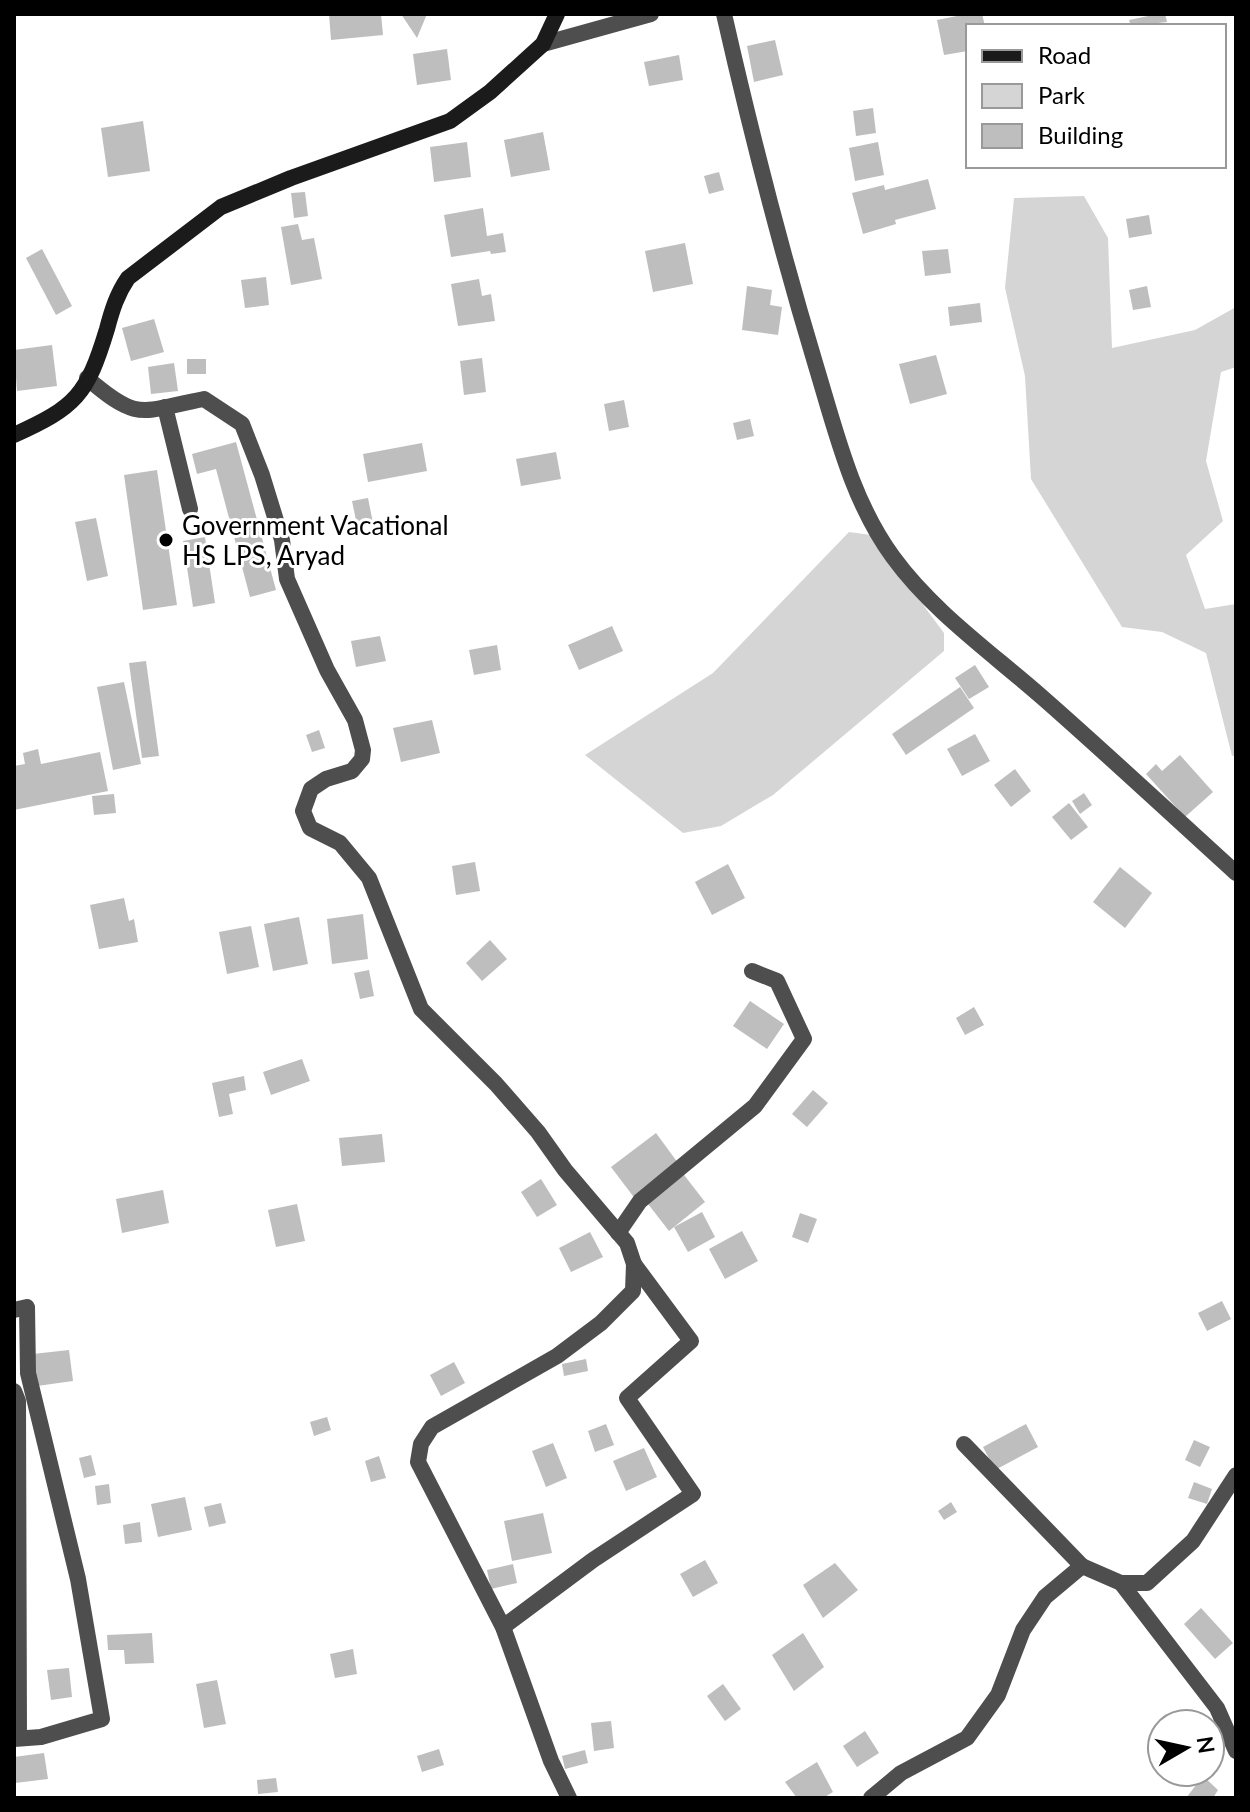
<svg xmlns="http://www.w3.org/2000/svg" width="1250" height="1812" font-family="Lato,sans-serif">
  <style>
    .green { fill: #d5d5d5 }
    .building { fill: #bebebe }
    .lines { fill: none; stroke-linecap: round; stroke-linejoin: round }
    .street { stroke: #4e4e4e; stroke-width: 16 }
    .secondary { stroke: #1b1b1b; stroke-width: 16 }
    .poi-dot { fill: #000; stroke: #fff; stroke-width: 3 }
    .labels { text-anchor: middle; dominant-baseline: central; stroke-width: 6; stroke-linejoin: round; paint-order: stroke }
    .poi-label { font-size: 26px; fill: #000; stroke: #fff; text-anchor: start }
  </style>
  <rect width="100%" height="100%" fill="#fff"/>
  <g class="green">
    <polygon points="1084,196 1108,238 1112,348 1195,330 1236,307 1236,367 1221,372 1206,461 1223,521 1186,555 1205,609 1236,604 1236,755 1232,756 1206,653 1162,632 1122,627 1031,479 1025,376 1005,288 1014,198"/>
    <polygon points="849,532 871,535 944,633 944,651 773,795 721,826 683,833 585,755 713,673"/>
  </g>
  <g class="building">
    <polygon points="329,14 381,14 383,35 331,40"/>
    <polygon points="401,14 427,14 417,38"/>
    <polygon points="967,14 982,14 985,26 968,26 968,51 944,55 937,20"/>
    <polygon points="1158,14 1165,14 1167,22 1131,26 1129,20"/>
    <polygon points="775,40 783,75 754,82 747,46"/>
    <polygon points="447,49 451,80 417,85 413,54"/>
    <polygon points="679,55 683,80 649,86 644,62"/>
    <polygon points="873,108 876,133 856,136 853,111"/>
    <polygon points="143,121 150,171 108,177 101,128"/>
    <polygon points="543,132 550,170 511,177 504,140"/>
    <polygon points="467,142 471,177 434,182 430,147"/>
    <polygon points="878,142 884,175 855,181 849,148"/>
    <polygon points="719,172 724,190 709,194 704,176"/>
    <polygon points="928,179 936,209 895,220 896,224 863,234 852,193 884,185 885,190"/>
    <polygon points="305,192 308,216 294,218 291,193"/>
    <polygon points="483,208 487,236 503,233 506,252 491,254 490,251 451,257 444,215"/>
    <polygon points="1149,215 1152,234 1129,238 1126,219"/>
    <polygon points="298,224 302,240 314,238 322,279 291,285 281,227"/>
    <polygon points="685,243 693,284 653,292 645,251"/>
    <polygon points="42,249 72,306 56,315 26,258"/>
    <polygon points="948,249 951,273 925,276 922,251"/>
    <polygon points="266,277 269,305 245,308 241,280"/>
    <polygon points="479,279 482,296 491,294 495,321 458,326 451,284"/>
    <polygon points="747,286 772,290 770,305 782,307 778,335 742,330"/>
    <polygon points="1147,286 1151,307 1133,310 1129,290"/>
    <polygon points="980,303 982,322 950,326 948,307"/>
    <polygon points="154,319 164,352 131,361 122,328"/>
    <polygon points="52,345 57,386 17,391 14,350"/>
    <polygon points="936,355 947,394 910,404 899,364"/>
    <polygon points="482,358 486,392 464,395 460,361"/>
    <rect x="187" y="359" width="19" height="15"/>
    <polygon points="174,363 178,391 151,394 148,367"/>
    <polygon points="624,400 629,427 609,431 604,404"/>
    <polygon points="750,419 754,436 737,440 733,423"/>
    <polygon points="236,442 276,590 250,597 216,469 197,474 192,454"/>
    <polygon points="422,443 427,471 368,482 363,454"/>
    <polygon points="556,452 561,479 521,486 516,459"/>
    <polygon points="157,470 177,605 143,610 124,475"/>
    <polygon points="368,498 373,523 357,525 352,501"/>
    <polygon points="96,518 108,576 87,581 75,522"/>
    <polygon points="205,537 215,603 193,607 183,541"/>
    <polygon points="612,626 623,651 579,670 568,645"/>
    <polygon points="380,636 386,661 356,667 351,641"/>
    <polygon points="497,645 501,670 474,675 469,650"/>
    <polygon points="146,661 159,756 142,758 129,663"/>
    <polygon points="975,665 989,687 969,699 955,678"/>
    <polygon points="124,682 141,764 113,770 97,687"/>
    <polygon points="960,687 974,708 906,755 892,734"/>
    <polygon points="432,720 440,753 401,762 393,728"/>
    <polygon points="319,730 325,748 312,752 306,735"/>
    <polygon points="975,734 990,761 962,776 947,749"/>
    <polygon points="38,749 41,764 100,752 108,791 14,810 14,766 25,764 23,753"/>
    <polygon points="1180,755 1213,792 1185,817 1146,774 1156,764 1162,771"/>
    <polygon points="1015,769 1031,791 1011,807 994,785"/>
    <polygon points="1084,793 1092,805 1080,814 1072,801"/>
    <polygon points="114,794 116,813 94,815 92,796"/>
    <polygon points="1069,803 1088,827 1071,840 1052,817"/>
    <polygon points="475,862 480,891 456,895 452,866"/>
    <polygon points="728,864 745,898 712,915 695,882"/>
    <polygon points="1120,867 1152,893 1125,928 1093,902"/>
    <polygon points="124,898 129,921 134,919 138,942 99,949 90,905"/>
    <polygon points="363,914 368,959 332,964 327,919"/>
    <polygon points="299,917 308,964 273,971 264,924"/>
    <polygon points="251,926 259,967 227,974 219,932"/>
    <polygon points="490,940 507,959 482,981 466,963"/>
    <polygon points="369,970 374,996 360,999 354,973"/>
    <polygon points="750,1001 784,1024 767,1049 733,1026"/>
    <polygon points="974,1007 984,1025 965,1035 956,1018"/>
    <polygon points="302,1059 310,1081 271,1095 263,1072"/>
    <polygon points="244,1076 246,1090 229,1094 233,1114 219,1117 212,1083"/>
    <polygon points="813,1090 828,1103 807,1127 792,1114"/>
    <polygon points="656,1133 678,1163 636,1200 611,1167"/>
    <polygon points="382,1134 385,1162 342,1166 339,1138"/>
    <polygon points="681,1171 705,1202 669,1231 645,1200"/>
    <polygon points="541,1179 557,1205 537,1217 521,1192"/>
    <polygon points="163,1190 169,1223 122,1233 116,1199"/>
    <polygon points="297,1204 305,1241 276,1247 268,1210"/>
    <polygon points="702,1212 715,1237 688,1252 674,1227"/>
    <polygon points="800,1213 817,1219 808,1243 792,1237"/>
    <polygon points="742,1231 758,1261 725,1279 709,1249"/>
    <polygon points="590,1232 603,1257 571,1272 559,1248"/>
    <polygon points="1222,1301 1231,1319 1207,1331 1198,1313"/>
    <polygon points="69,1350 73,1381 37,1386 33,1354"/>
    <polygon points="586,1359 588,1371 564,1376 562,1364"/>
    <polygon points="454,1362 465,1383 441,1396 430,1375"/>
    <polygon points="327,1417 331,1430 314,1436 310,1422"/>
    <polygon points="606,1424 614,1445 595,1452 588,1431"/>
    <polygon points="1026,1424 1038,1447 995,1470 983,1447"/>
    <polygon points="1194,1440 1210,1447 1200,1467 1185,1460"/>
    <polygon points="553,1443 567,1478 546,1487 532,1451"/>
    <polygon points="644,1448 657,1477 626,1491 613,1461"/>
    <polygon points="91,1455 96,1475 84,1478 79,1458"/>
    <polygon points="379,1456 386,1478 371,1482 365,1461"/>
    <polygon points="1194,1482 1212,1489 1207,1504 1188,1498"/>
    <polygon points="109,1484 111,1503 97,1505 95,1486"/>
    <polygon points="185,1497 192,1530 158,1537 151,1504"/>
    <polygon points="951,1502 957,1512 944,1520 938,1511"/>
    <polygon points="221,1503 226,1523 209,1527 204,1507"/>
    <polygon points="543,1513 552,1553 512,1561 504,1521"/>
    <polygon points="140,1522 142,1542 125,1544 123,1525"/>
    <polygon points="705,1560 718,1583 693,1597 680,1574"/>
    <polygon points="835,1563 858,1590 823,1618 803,1585"/>
    <polygon points="513,1564 517,1583 491,1589 487,1570"/>
    <polygon points="1201,1608 1233,1643 1215,1659 1184,1624"/>
    <polygon points="152,1633 154,1663 125,1664 124,1650 108,1650 107,1635"/>
    <polygon points="803,1633 824,1667 794,1691 772,1655"/>
    <polygon points="353,1649 357,1674 335,1678 330,1654"/>
    <polygon points="69,1668 72,1697 51,1700 47,1670"/>
    <polygon points="217,1680 226,1724 204,1728 196,1684"/>
    <polygon points="723,1684 741,1709 725,1721 707,1696"/>
    <polygon points="611,1721 614,1748 594,1751 591,1723"/>
    <polygon points="865,1731 879,1753 857,1767 843,1746"/>
    <polygon points="439,1749 444,1765 422,1772 417,1756"/>
    <polygon points="585,1750 588,1763 565,1769 562,1756"/>
    <polygon points="44,1753 48,1779 15,1783 14,1757"/>
    <polygon points="817,1762 833,1792 823,1798 797,1798 785,1782"/>
    <polygon points="1203,1776 1218,1790 1213,1798 1186,1798"/>
    <polygon points="276,1778 278,1792 258,1794 257,1780"/>
  </g>
  <g class="lines">
    <g class="street">
      <path d="M724,14C751,133 781,250 816,366C836,432 852,501 893,557C933,612 992,653 1043,698C1108,755 1172,815 1236,873"/>
      <polyline points="543,44 651,14"/>
      <path d="M87,378C139,423 141,411 204,399L242,424L262,475L282,540L287,579L327,670L355,720L363,750L362,759L352,771L326,779L311,789L303,811L310,828L340,843L369,878L421,1009L496,1084L538,1132L565,1170L627,1243L634,1264L633,1291L601,1323L557,1356L432,1427L421,1444L418,1462L503,1627L551,1761L569,1798"/>
      <polyline points="165,407 190,509"/>
      <polyline points="618,1233 640,1201 755,1106 804,1039 777,981 752,971"/>
      <polyline points="14,1310 27,1307 28,1373 78,1579 102,1719 41,1737 14,1739"/>
      <polyline points="14,1391 18,1401 19,1737 14,1737"/>
      <polyline points="964,1444 1082,1566"/>
      <polyline points="1121,1583 1217,1708 1236,1751"/>
      <polyline points="503,1627 593,1560 693,1494 627,1398 691,1341 634,1264"/>
      <polyline points="871,1798 901,1773 967,1738 998,1695 1023,1630 1045,1597 1082,1566 1121,1583 1147,1583 1193,1541 1236,1475"/>
    </g>
    <path class="secondary" d="M14,435C76,407 87,395 107,329C112,310 117,294 128,278L221,207L291,178L450,121L490,92L543,44L557,14"/>
  </g>
  <circle class="poi-dot" cx="166" cy="540" r="8"/>
  <g class="labels">
    <g class="poi-label">
      <text x="182" y="525">Government Vacational<tspan x="182" dy="30">HS LPS, Aryad</tspan></text>
    </g>
  </g>
  <rect width="1250" height="1812" fill="none" stroke="#000000" stroke-width="32"/>
  <rect x="966" y="24" width="260" height="144" fill="#ffffff" stroke="#999999" stroke-width="2"/>
  <rect x="982" y="50" width="40" height="12" fill="#1b1b1b" stroke="#999999" stroke-width="2"/>
  <text x="1038" y="64" font-size="24" fill="#000000">Road</text>
  <rect x="982" y="84" width="40" height="24" fill="#d5d5d5" stroke="#999999" stroke-width="2"/>
  <text x="1038" y="104" font-size="24" fill="#000000">Park</text>
  <rect x="982" y="124" width="40" height="24" fill="#bebebe" stroke="#999999" stroke-width="2"/>
  <text x="1038" y="144" font-size="24" fill="#000000">Building</text>
  <g transform="translate(1186 1748) rotate(81)"><circle r="38" fill="#ffffff" stroke="#999999" stroke-width="2"/>
  <path d="M0-6L14 30L0 20L-14 30Z" fill="#000000"/>
  <text y="-12" font-size="22" font-weight="bold" text-anchor="middle" fill="#000000">N</text>
  </g>
</svg>
